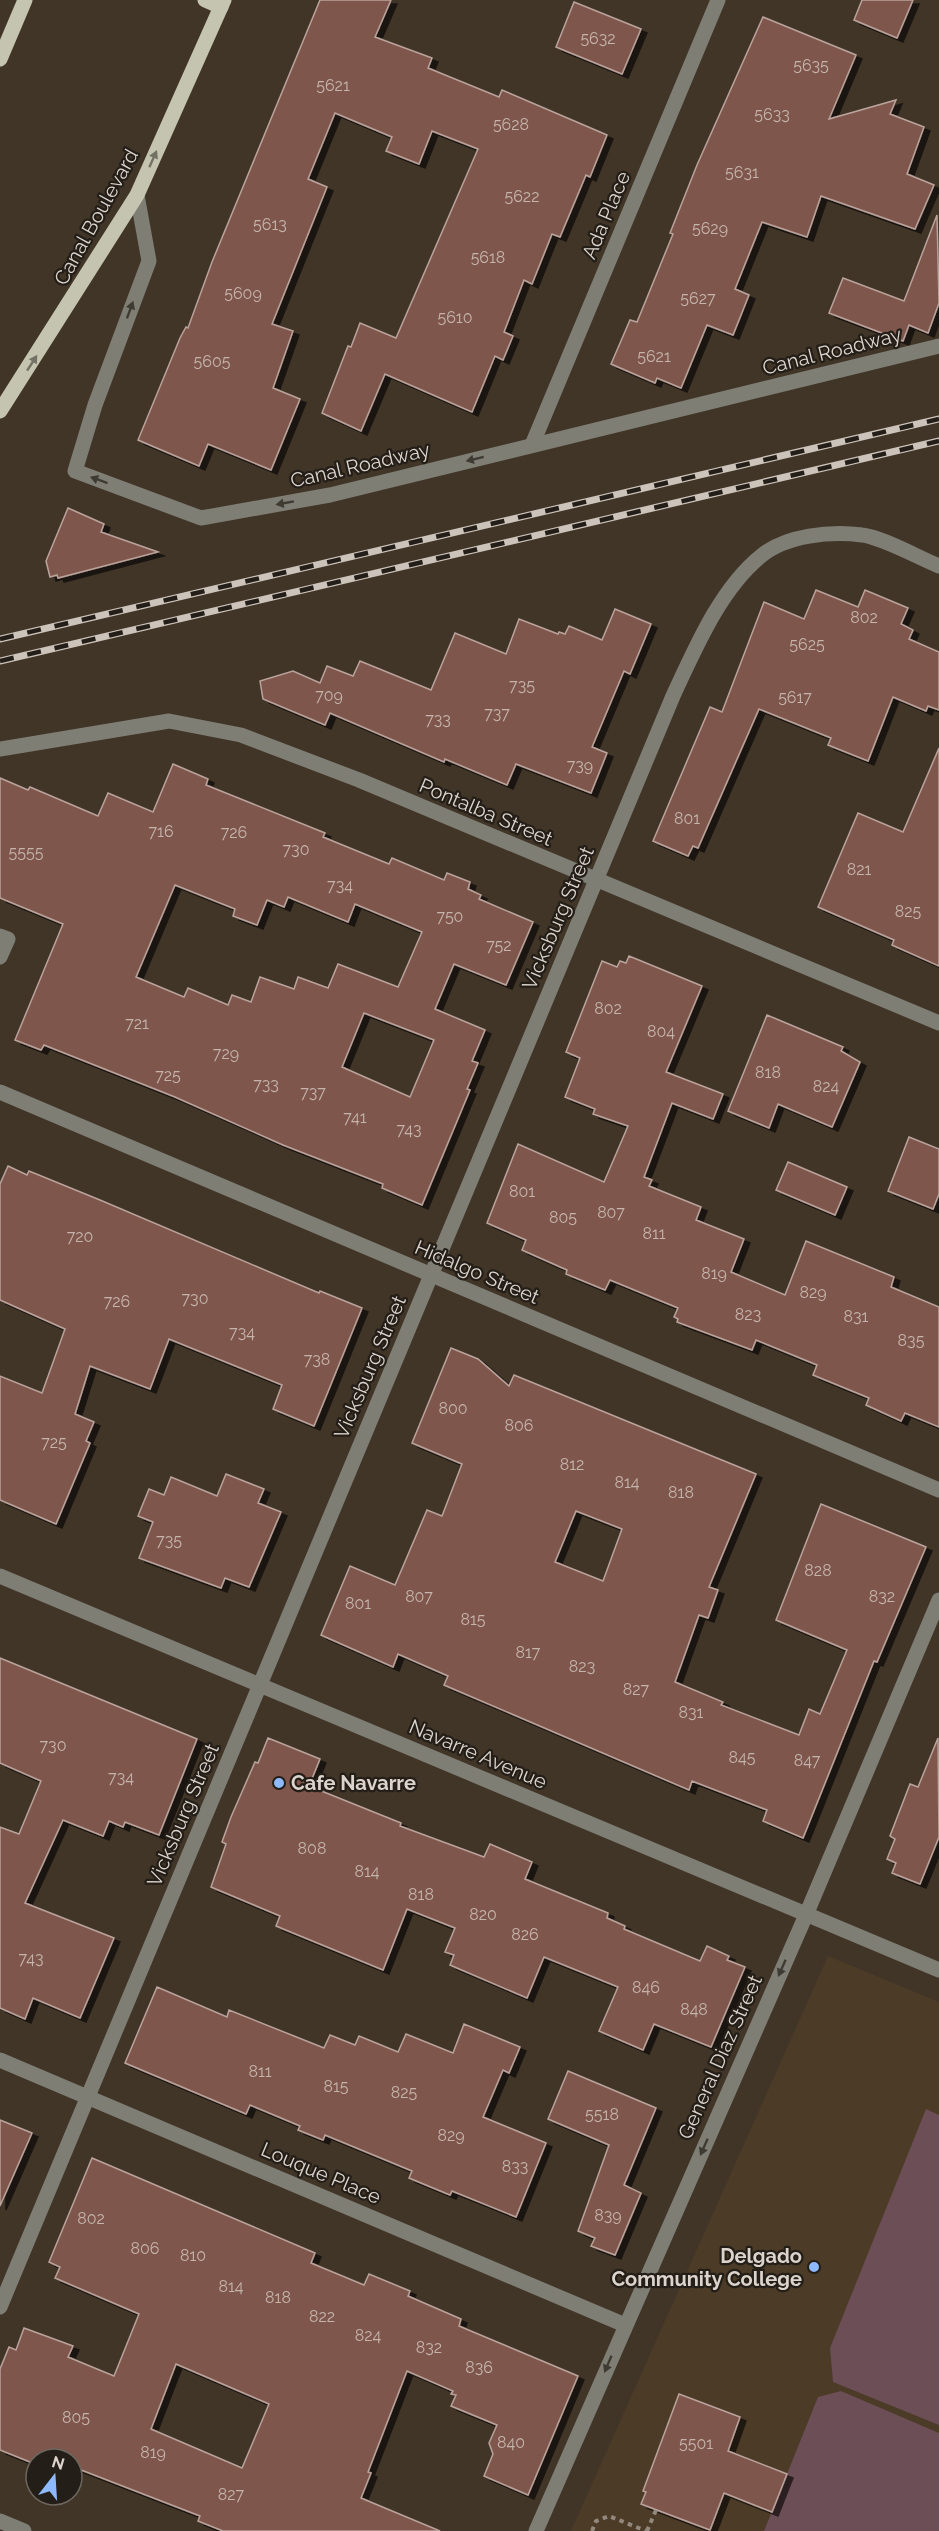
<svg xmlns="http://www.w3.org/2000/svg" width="939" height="2531" font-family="Raleway,sans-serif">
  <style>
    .built { fill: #4b3b27 }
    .green { fill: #6c4e56 }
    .building { fill: #7f564b; stroke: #baa39c; stroke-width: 1.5; fill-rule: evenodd; filter: url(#shadow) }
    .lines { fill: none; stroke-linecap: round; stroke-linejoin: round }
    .path { stroke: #92887d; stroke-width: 4; stroke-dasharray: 4.5 4.5; stroke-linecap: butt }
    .minor { stroke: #7e7e75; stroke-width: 15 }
    .major { stroke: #c4c4b1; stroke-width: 15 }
    .rail-casing { stroke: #ccc3bb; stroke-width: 7 }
    .rail { stroke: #231e17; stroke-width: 4.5; stroke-dasharray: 14; stroke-linecap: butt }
    .oneway { fill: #747164 }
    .oneway2 { fill: #3e3b33 }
    .poi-dot { fill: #8eb9fd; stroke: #231e17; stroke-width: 2 }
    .labels { text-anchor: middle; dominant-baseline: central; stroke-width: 4.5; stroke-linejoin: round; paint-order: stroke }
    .number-label { font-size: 16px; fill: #c5b4ac }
    .street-label { font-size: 20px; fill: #dcd4cc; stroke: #231e17 }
    .poi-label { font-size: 20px; font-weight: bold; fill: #dcd4cc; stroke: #231e17; text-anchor: start }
  </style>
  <defs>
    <filter id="shadow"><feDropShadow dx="6" dy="4" stdDeviation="0" flood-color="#0009"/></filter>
  </defs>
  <rect width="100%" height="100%" fill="#413527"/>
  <polygon class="built" points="828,1956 939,2002 939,2531 571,2531"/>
  <g class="green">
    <polygon points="926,2109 939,2115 939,2425 833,2382 830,2348"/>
    <polygon points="841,2391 939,2433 939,2531 764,2531 818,2397"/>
  </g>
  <g class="building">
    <polygon points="320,0 391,0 375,37 432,58 428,68 499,97 502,90 607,135 590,177 586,175 560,237 552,234 532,284 524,280 504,332 513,336 503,360 495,356 472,412 385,374 361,431 322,413 348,346 351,347 360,323 396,338 478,149 432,131 419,164 386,151 392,137 335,113 308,179 327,187 272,324 293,331 273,388 300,399 271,470 208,444 199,466 138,440 180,338 186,327 188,328 212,262"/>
    <polygon points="862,0 913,0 897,38 854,20"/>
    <polygon points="574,2 641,29 622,74 556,47"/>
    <polygon points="763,17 856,55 829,119 896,100 890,114 924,127 907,174 934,185 915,229 821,196 807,237 762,222 735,289 749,295 733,335 707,325 681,388 657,378 655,383 611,364 630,320 637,322 673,234 670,233 697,165"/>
    <polygon points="937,215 939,303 928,333 909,325 903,341 829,313 843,278 904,301"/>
    <polygon points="68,508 104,524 101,532 158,552 58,578 57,575 50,577 46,561"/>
    <polygon points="816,590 858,607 865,590 908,608 901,624 913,630 909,639 939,652 939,710 928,706 926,711 893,697 868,761 828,745 831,738 759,709 698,848 693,846 688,856 653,841 710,707 722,712 764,602 804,619"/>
    <polygon points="615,609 651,624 630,674 624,671 592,747 607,753 591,793 516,764 507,785 445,759 444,762 330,713 325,725 263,699 260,681 293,671 320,683 327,666 353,676 360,661 431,690 455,633 506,654 519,619 558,634 559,632 565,634 569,626 602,640"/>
    <polygon points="939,748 939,966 892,945 894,940 818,907 858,813 903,832"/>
    <path d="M173,764L208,779L206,785L325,833L323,837L389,864L392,858L444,880L447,873L470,882L468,889L481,895L479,899L533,922L506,985L454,964L435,1009L485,1030L472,1061L478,1063L467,1089L470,1090L422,1205L382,1188L383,1184L283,1145L175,1097L44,1045L41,1050L15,1040L63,924L0,898V778L28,790L30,787L98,816L108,793L153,812ZM175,885L235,909L233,916L257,925L267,900L284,907L288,897L348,922L355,904L422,932L398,987L338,964L328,988L298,977L294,989L260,977L251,1002L232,995L228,1005L188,988L184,997L136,977ZM364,1013L434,1040L410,1097L342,1067Z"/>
    <polygon points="629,956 702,986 666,1072 723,1094 713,1119 672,1103 644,1177 652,1180 649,1186 701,1207 696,1220 744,1239 731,1272 785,1295 806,1241 894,1277 891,1287 939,1307 939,1427 905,1413 901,1421 866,1405 869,1398 813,1375 817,1365 756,1340 752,1350 677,1322 678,1319 674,1317 678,1308 610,1280 605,1290 566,1274 567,1270 522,1250 526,1240 487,1223 518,1144 604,1182 628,1126 593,1114 595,1109 565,1097 580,1058 566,1052 602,961 617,967 620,961 626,963"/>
    <polygon points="767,1015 843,1047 841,1051 860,1062 832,1127 778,1104 769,1128 728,1111"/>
    <polygon points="909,1137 939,1149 939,1194 933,1209 888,1191"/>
    <polygon points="788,1162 847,1187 835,1215 776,1190"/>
    <polygon points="8,1166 27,1175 29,1171 100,1200 319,1293 320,1291 362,1308 314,1426 273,1409 282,1385 169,1339 150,1389 90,1366 75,1414 94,1422 86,1441 90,1443 56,1524 0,1500 0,1376 42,1393 65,1329 0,1300 0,1184"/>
    <path d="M451,1348L478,1359L509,1386L514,1375L756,1474L709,1587L718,1590L708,1618L699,1615L675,1682L723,1702L721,1705L799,1735L809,1709L820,1714L847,1650L776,1620L821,1504L926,1547L877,1662L874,1661L803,1838L763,1821L767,1810L692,1781L689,1790L444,1685L448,1676L398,1654L393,1667L321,1635L350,1566L395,1585L427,1510L442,1516L462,1464L412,1443ZM576,1511L622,1529L603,1581L555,1562Z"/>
    <polygon points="226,1474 264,1489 258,1503 281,1512 249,1587 225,1578 221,1588 139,1558 153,1522 138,1516 149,1489 164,1495 171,1477 217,1496"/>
    <polygon points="0,1658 197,1739 159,1835 125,1822 123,1827 109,1821 103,1836 63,1820 25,1903 114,1938 80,2018 33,1998 25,2019 0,2008 0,1827 19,1834 41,1781 0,1763"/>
    <polygon points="268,1738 320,1759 309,1786 401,1823 400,1826 484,1857 490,1844 532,1862 525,1879 608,1913 607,1918 625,1926 624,1929 700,1961 707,1946 729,1956 727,1960 745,1967 711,2047 654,2024 643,2050 599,2031 618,1987 544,1957 527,1998 450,1965 454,1955 445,1952 455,1928 407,1909 383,1970 276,1926 280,1916 211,1887 226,1844 222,1842 231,1817 255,1762 258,1763"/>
    <polygon points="938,1738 939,1837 920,1884 892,1873 896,1863 887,1859 895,1839 890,1836 910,1784 918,1787"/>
    <polygon points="157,1987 227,2017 229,2010 324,2048 330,2035 355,2045 359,2036 398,2052 406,2034 453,2053 464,2024 520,2047 509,2073 503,2070 483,2117 546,2143 516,2217 452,2191 450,2195 409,2178 412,2171 325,2135 323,2140 298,2130 300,2126 250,2105 246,2114 125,2063"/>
    <polygon points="568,2071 656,2108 624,2185 641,2193 615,2255 591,2246 595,2238 578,2231 609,2145 548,2119"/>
    <polygon points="0,2120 32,2133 0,2206"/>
    <path d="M92,2158L315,2253L311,2263L364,2285L369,2274L410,2291L408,2296L461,2319L459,2326L578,2376L528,2495L484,2476L493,2454L489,2443L497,2425L451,2406L456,2395L451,2394L453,2391L407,2371L368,2472L371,2473L361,2498L440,2531H223L198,2521L200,2516L76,2468L72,2479V2459H36V2473L32,2471L35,2464L0,2450V2369L9,2347L16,2350L24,2328L73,2346L68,2357L114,2376L139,2314L55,2278L60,2267L49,2262ZM176,2364L269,2404L242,2468L151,2429Z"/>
    <polygon points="679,2394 740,2417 728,2451 787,2474 772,2512 724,2493 710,2530 641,2504 646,2492 643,2491"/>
  </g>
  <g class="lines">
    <g class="path">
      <polyline points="592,2531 596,2521 609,2516 646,2531"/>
      <polyline points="647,2531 656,2510"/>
    </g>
    <g class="minor">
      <polyline points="137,195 149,261 95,405 75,471 201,518 330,495 939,346"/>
      <polyline points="532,445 718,0"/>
      <polyline points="0,749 169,721 241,735 359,780 939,1023"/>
      <polyline points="0,936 8,939 0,957"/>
      <polyline points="0,1092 939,1490"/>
      <polyline points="0,1576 939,1970"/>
      <polyline points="0,2060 625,2325"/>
      <path d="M0,2307L673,696C695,649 720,589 761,556C786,535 831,531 862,535C882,537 919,558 939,566"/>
      <polyline points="0,2521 24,2531"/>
      <polyline points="536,2531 806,1915 939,1600"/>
    </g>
    <g class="major">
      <polyline points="205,0 221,7"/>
      <polyline points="0,59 25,0"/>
      <polyline points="0,411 137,195 224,0"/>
    </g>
    <defs>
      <g id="rail">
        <polyline points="0,639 939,419"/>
        <polyline points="0,661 939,441"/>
      </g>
    </defs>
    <use href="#rail" class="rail-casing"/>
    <use href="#rail" class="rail"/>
  </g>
  <defs><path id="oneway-solid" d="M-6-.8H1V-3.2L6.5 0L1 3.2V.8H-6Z" transform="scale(1.5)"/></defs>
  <g class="oneway">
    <use href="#oneway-solid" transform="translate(153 159) rotate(-66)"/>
    <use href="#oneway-solid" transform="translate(32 363) rotate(-57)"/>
  </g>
  <g class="oneway2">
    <use href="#oneway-solid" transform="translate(130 310) rotate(-70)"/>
    <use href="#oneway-solid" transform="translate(475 459) rotate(166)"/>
    <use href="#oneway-solid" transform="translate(99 480) rotate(-160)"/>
    <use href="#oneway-solid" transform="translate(285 503) rotate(170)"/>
    <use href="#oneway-solid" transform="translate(782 1968) rotate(114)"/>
    <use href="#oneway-solid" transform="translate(704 2147) rotate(114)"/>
    <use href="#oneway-solid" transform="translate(608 2364) rotate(113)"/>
  </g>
  <g class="poi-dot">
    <circle cx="279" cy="1783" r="6"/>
    <circle cx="814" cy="2267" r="6"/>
  </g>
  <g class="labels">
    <g class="number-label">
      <text x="598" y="38">5632</text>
      <text x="811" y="65">5635</text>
      <text x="333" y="85">5621</text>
      <text x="772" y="114">5633</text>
      <text x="511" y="124">5628</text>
      <text x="742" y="172">5631</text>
      <text x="522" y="196">5622</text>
      <text x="270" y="224">5613</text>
      <text x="710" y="228">5629</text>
      <text x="488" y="257">5618</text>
      <text x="243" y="293">5609</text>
      <text x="698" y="298">5627</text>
      <text x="455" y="317">5610</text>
      <text x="654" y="356">5621</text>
      <text x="212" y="361">5605</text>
      <text x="864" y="617">802</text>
      <text x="807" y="644">5625</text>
      <text x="522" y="685">735</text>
      <text x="329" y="695">709</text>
      <text x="795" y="697">5617</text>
      <text x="497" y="713">737</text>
      <text x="438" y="719">733</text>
      <text x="580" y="765">739</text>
      <text x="687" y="818">801</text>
      <text x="161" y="831">716</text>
      <text x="234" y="832">726</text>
      <text x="296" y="849">730</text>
      <text x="26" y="852">5555</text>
      <text x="859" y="869">821</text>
      <text x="340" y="885">734</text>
      <text x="908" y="911">825</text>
      <text x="450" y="916">750</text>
      <text x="499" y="945">752</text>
      <text x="608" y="1008">802</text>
      <text x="137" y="1023">721</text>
      <text x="661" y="1031">804</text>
      <text x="226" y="1053">729</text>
      <text x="768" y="1072">818</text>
      <text x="168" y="1075">725</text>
      <text x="266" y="1084">733</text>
      <text x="826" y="1086">824</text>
      <text x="313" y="1092">737</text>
      <text x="355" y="1117">741</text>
      <text x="409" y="1129">743</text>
      <text x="522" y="1191">801</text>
      <text x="611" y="1212">807</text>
      <text x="563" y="1217">805</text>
      <text x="654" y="1233">811</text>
      <text x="80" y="1236">720</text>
      <text x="714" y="1273">819</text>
      <text x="813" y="1292">829</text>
      <text x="195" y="1298">730</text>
      <text x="117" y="1301">726</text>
      <text x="748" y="1314">823</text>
      <text x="856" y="1316">831</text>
      <text x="242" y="1332">734</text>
      <text x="911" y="1340">835</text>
      <text x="317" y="1359">738</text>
      <text x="453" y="1408">800</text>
      <text x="519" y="1425">806</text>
      <text x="54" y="1442">725</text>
      <text x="572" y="1464">812</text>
      <text x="627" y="1482">814</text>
      <text x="681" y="1492">818</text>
      <text x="169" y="1540">735</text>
      <text x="818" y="1570">828</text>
      <text x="419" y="1596">807</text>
      <text x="882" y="1596">832</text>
      <text x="358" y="1603">801</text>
      <text x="473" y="1619">815</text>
      <text x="528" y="1652">817</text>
      <text x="582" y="1666">823</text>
      <text x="636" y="1689">827</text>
      <text x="691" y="1712">831</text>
      <text x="53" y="1745">730</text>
      <text x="742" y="1757">845</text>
      <text x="807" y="1760">847</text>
      <text x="121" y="1777">734</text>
      <text x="312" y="1848">808</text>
      <text x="367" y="1871">814</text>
      <text x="421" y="1894">818</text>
      <text x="483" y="1914">820</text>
      <text x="525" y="1934">826</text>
      <text x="31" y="1958">743</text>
      <text x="646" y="1987">846</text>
      <text x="694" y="2009">848</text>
      <text x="260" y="2071">811</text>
      <text x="336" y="2086">815</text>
      <text x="404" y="2092">825</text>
      <text x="602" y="2114">5518</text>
      <text x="451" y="2135">829</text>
      <text x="515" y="2166">833</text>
      <text x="608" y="2215">839</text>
      <text x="91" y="2218">802</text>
      <text x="145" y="2248">806</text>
      <text x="193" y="2255">810</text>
      <text x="231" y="2286">814</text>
      <text x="278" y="2297">818</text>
      <text x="322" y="2316">822</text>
      <text x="368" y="2335">824</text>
      <text x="429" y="2347">832</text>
      <text x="479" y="2367">836</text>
      <text x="76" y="2417">805</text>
      <text x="511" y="2442">840</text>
      <text x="696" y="2443">5501</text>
      <text x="153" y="2452">819</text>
      <text x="231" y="2494">827</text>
    </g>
    <g class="street-label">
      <text transform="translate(606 215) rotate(-67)">Ada Place</text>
      <text transform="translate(96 217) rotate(-61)">Canal Boulevard</text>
      <text transform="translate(832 351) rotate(-14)">Canal Roadway</text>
      <text transform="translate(360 465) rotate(-13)">Canal Roadway</text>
      <text transform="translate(486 812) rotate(23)">Pontalba Street</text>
      <text transform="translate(558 918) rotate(-67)">Vicksburg Street</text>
      <text transform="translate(477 1272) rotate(23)">Hidalgo Street</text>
      <text transform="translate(370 1367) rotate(-67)">Vicksburg Street</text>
      <text transform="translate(478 1754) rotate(23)">Navarre Avenue</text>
      <text transform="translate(183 1815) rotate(-67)">Vicksburg Street</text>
      <text transform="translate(720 2057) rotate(-66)">General Diaz Street</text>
      <text transform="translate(321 2173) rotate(23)">Louque Place</text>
    </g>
    <g class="poi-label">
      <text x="291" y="1783">Cafe Navarre</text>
      <text x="802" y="2256" text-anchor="end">Delgado<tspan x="802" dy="23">Community College</tspan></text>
    </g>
  </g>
  <g transform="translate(54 2477) rotate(17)"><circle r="28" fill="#231e17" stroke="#6d675f" stroke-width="1.5"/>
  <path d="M0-4.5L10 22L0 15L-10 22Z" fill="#8eb9fd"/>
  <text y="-9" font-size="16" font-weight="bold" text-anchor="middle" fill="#dcd4cc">N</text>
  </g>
</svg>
